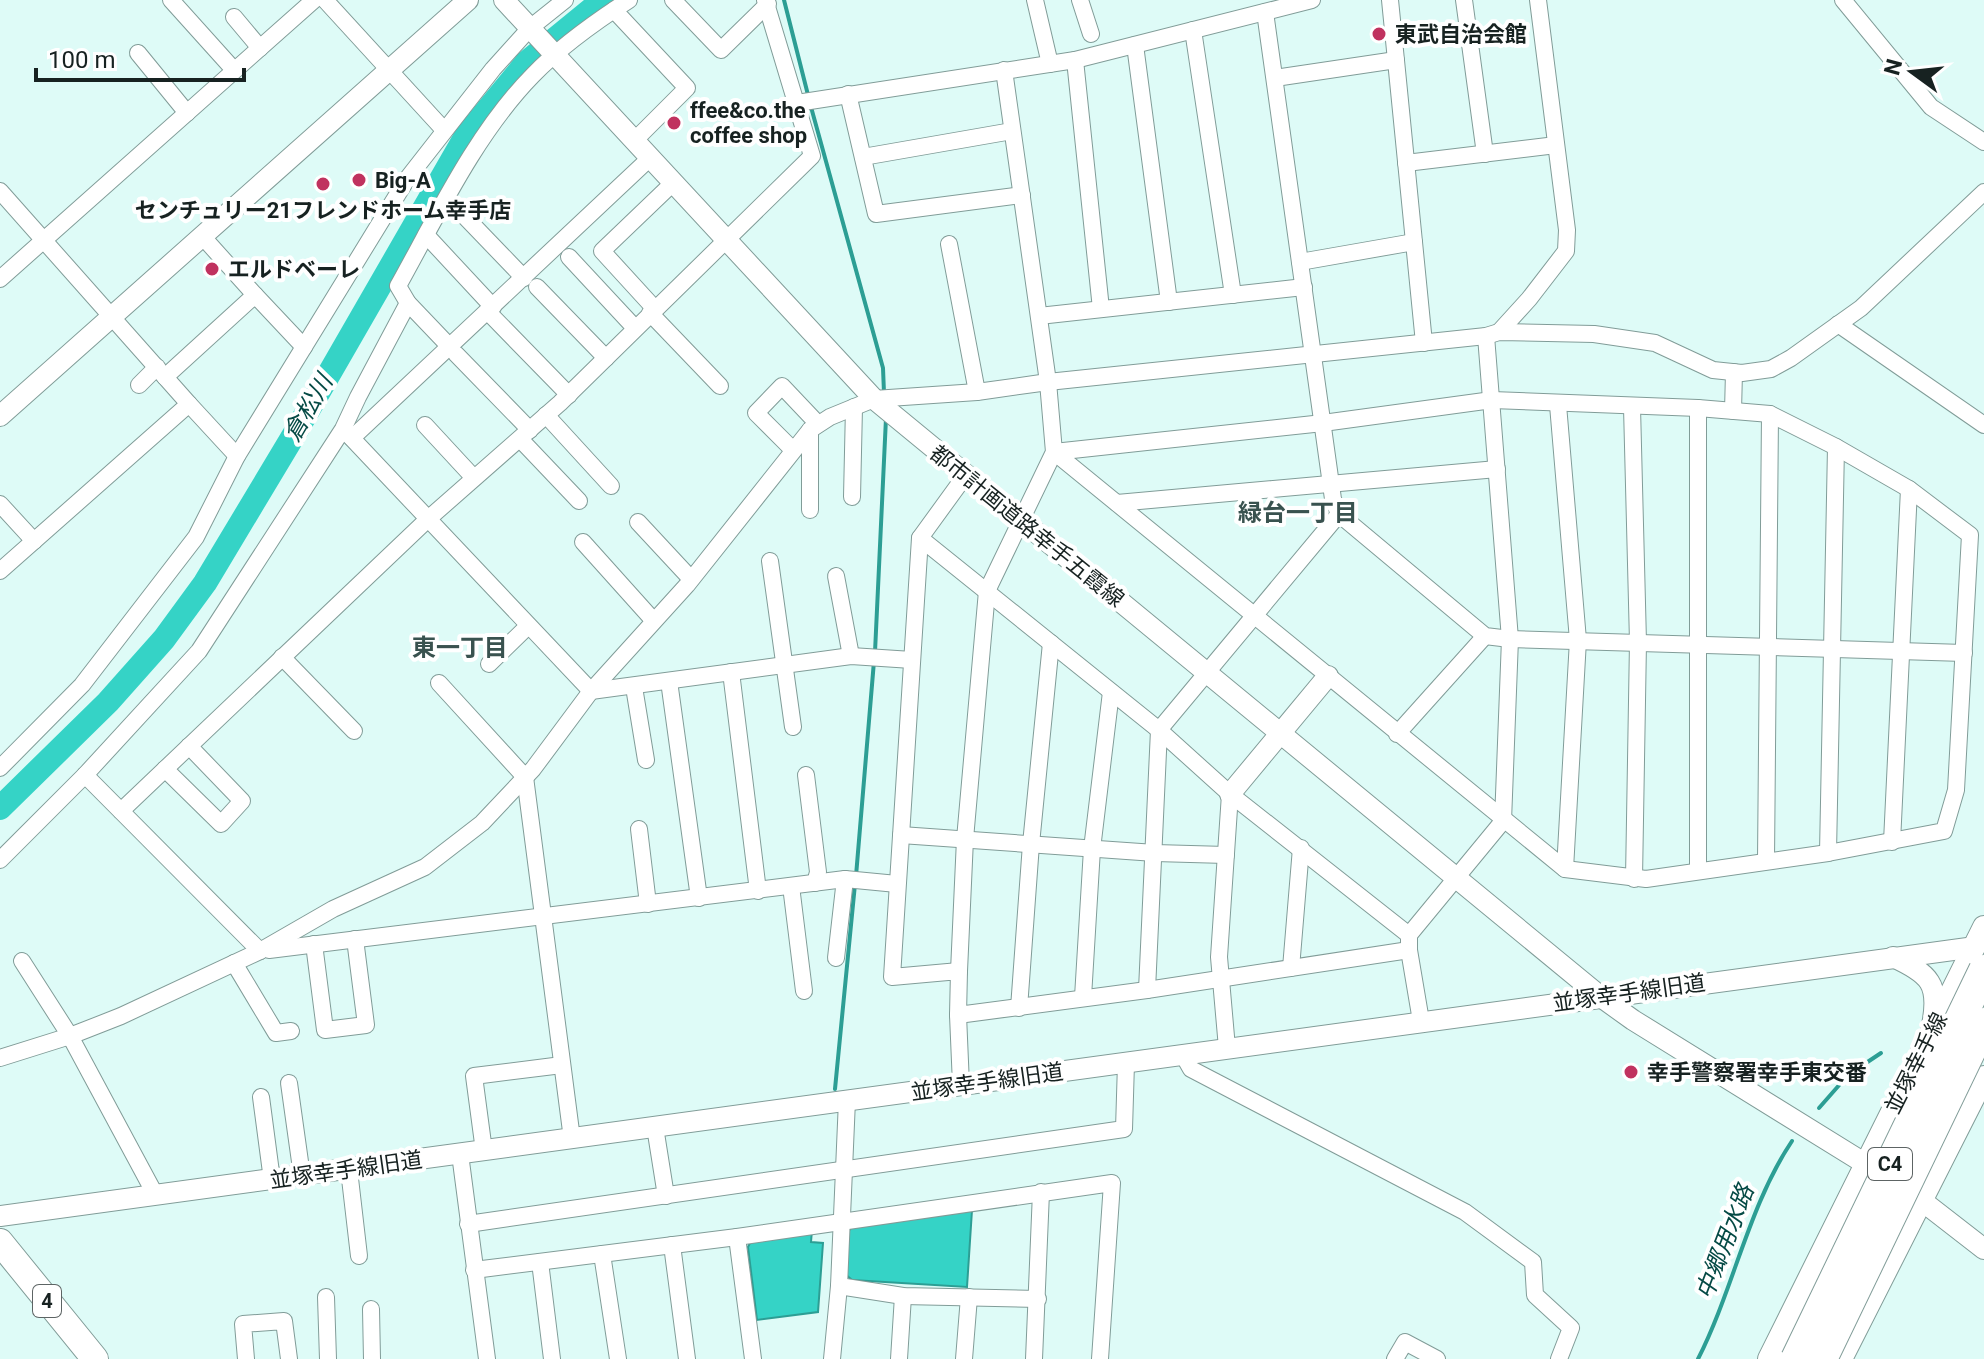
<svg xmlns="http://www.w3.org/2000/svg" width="1984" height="1359" font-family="Roboto,'Noto Sans JP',sans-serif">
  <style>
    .water { fill: #35d3c6; stroke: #2c9e94; stroke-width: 2 }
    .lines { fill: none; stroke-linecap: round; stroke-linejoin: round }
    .stream { stroke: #2c9e94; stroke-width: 4 }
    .river { stroke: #35d3c6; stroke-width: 24 }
    .minor-casing { stroke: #819c98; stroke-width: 18 }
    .tertiary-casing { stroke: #819c98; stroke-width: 22 }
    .secondary-casing { stroke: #819c98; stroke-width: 24 }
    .trunk-casing { stroke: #819c98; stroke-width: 28 }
    .minor { stroke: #fff; stroke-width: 16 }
    .tertiary { stroke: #fff; stroke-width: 20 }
    .secondary { stroke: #fff; stroke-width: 22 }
    .trunk { stroke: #fff; stroke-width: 26 }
    .motorway-bridge-casing { stroke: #819c98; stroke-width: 32; stroke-linecap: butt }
    .motorway-bridge { stroke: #fff; stroke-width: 30 }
    .poi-dot { fill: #c0325f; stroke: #fff; stroke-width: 3 }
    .labels { text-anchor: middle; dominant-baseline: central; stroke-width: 8; stroke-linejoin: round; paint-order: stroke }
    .shield { fill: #fff; stroke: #5d6464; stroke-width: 2 }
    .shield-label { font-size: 20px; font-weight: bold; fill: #172221 }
    .poi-label { font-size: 22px; font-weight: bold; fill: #172221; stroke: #fff; text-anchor: start }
    .street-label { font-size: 22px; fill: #172221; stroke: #fff }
    .water-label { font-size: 24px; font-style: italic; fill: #054a45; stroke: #fff }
    .neighbourhood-label { font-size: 24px; font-weight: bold; fill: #39524f; stroke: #fff }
  </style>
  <rect width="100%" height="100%" fill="#defbf7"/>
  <g class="water">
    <polygon points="972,1210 967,1287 852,1280 844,1273 848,1232 854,1224"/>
    <polygon points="812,1230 811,1242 823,1243 818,1312 757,1320 748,1247 752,1239"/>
  </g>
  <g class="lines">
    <g class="stream">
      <polyline points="784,0 808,95"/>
      <polyline points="811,107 883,368 884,393"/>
      <polyline points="875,652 886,418"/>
      <polyline points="856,876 874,661"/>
      <polyline points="835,1089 855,884"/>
      <polyline points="1819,1108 1848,1075 1881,1053"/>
      <path d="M1698,1359C1734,1288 1748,1207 1792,1141"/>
    </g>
    <polyline class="river" points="0,808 108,702 164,639 205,583 295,433 466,136 527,62 603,0"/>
    <defs>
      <g id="minor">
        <polyline points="171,0 234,70"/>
        <polyline points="325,0 444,130"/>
        <polyline points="673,0 721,50 768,4"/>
        <polyline points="1035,0 1050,64"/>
        <polyline points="1080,0 1091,34"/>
        <polyline points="1390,0 1424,343"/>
        <polyline points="1464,0 1485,154"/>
        <polyline points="1843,0 1931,107 1984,142"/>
        <polyline points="614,10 687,88 634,141"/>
        <polyline points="1265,12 1333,499 1339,514 1485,636 1510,639 1964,653"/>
        <polyline points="234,17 260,48"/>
        <polyline points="1193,30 1233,295"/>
        <polyline points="1135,45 1169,302"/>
        <polyline points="138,53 187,113"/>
        <polyline points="1075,60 1101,309"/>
        <polyline points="1275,78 1396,60"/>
        <polyline points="848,94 876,214 1022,195"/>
        <polyline points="797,103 1075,60 1312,0"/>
        <polyline points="863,157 1012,131"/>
        <polyline points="1406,163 1556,145"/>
        <polyline points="0,191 189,404 0,571"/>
        <polyline points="447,198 524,278"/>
        <polyline points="426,235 493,307"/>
        <polyline points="203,237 255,295"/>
        <polyline points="949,244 977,392"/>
        <polyline points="569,257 635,328"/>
        <polyline points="1300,262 1414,242"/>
        <polyline points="0,279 314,0"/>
        <polyline points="537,287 606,358"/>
        <polyline points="655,309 602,251 673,183"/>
        <polyline points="488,312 569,395"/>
        <polyline points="650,313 720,386"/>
        <polyline points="1039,316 1304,287"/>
        <polyline points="1838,324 1984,425"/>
        <polyline points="1499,332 1529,299 1566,251 1567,230 1538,0"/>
        <path d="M450,347L408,303L398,286C437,216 476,133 533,75C559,48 598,20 629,0"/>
        <polyline points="456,354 530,430"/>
        <polyline points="165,377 255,295 304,347"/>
        <polyline points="139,385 157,367"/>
        <polygon points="1492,400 1698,408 1770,414 1836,447 1909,489 1970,535 1956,790 1944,831 1828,853 1646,879 1565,869 1054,452 1323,423"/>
        <polyline points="189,404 237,456"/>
        <polyline points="1558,405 1578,640 1565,869"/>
        <polyline points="1632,407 1638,642 1634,879"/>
        <polyline points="1698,408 1698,870"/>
        <polyline points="1733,411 1734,372"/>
        <polyline points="546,415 611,486"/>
        <polyline points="425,425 474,478"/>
        <polyline points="345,431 591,691"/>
        <polyline points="352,438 650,158"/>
        <polyline points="520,439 579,501"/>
        <polyline points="793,450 756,413 782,386 818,424"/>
        <polyline points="965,476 920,538 892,977 959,971 958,1015 1147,990 1409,950"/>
        <polyline points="852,497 854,407"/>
        <polyline points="1117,503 1497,469"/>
        <polyline points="0,504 34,541"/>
        <polyline points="810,510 810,430"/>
        <polyline points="638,522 691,579"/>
        <polyline points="920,538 1159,730 1230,794 1409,935"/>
        <polyline points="583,542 653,620"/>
        <polyline points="770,561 793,727"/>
        <polyline points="836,576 851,656"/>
        <polyline points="282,657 354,731"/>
        <polyline points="489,664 528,626"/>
        <polyline points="731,672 758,891"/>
        <polyline points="669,681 699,898"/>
        <polyline points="439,683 525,777 572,1139"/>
        <polyline points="634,687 646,760"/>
        <polyline points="591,691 851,656 912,660"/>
        <polyline points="1397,734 1485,636"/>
        <polyline points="0,768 82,685 196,537 237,456 407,179 493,69 530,28 565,0"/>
        <polyline points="165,769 221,824 242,801 189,746"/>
        <polyline points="85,775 260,951"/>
        <polyline points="806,775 818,872 815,883"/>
        <polyline points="121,811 428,519 560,403 812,156 765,0"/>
        <polyline points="639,829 648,904"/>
        <polyline points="901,835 1155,853 1226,855"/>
        <polyline points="1892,842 1909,489"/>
        <polyline points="1828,853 1836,447"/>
        <polyline points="0,860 85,775 199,651 343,429 358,397 408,303"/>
        <polyline points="1766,861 1770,414"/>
        <polyline points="791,886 804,991"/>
        <polyline points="314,944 325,1030 366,1025 355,939"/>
        <polyline points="269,950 845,879 897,884"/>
        <polyline points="836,958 845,879"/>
        <polyline points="22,961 70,1036 156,1196"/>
        <polyline points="234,963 276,1033 291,1031"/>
        <polyline points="1291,968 1301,848"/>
        <polyline points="959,971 965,839 987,591 1054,452 1048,382 1004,70"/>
        <polyline points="1147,990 1159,730 1339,514"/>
        <polyline points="1083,997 1092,849 1111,692"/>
        <polyline points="1019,1008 1031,844 1051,643"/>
        <polyline points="958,1015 961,1085"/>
        <polyline points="1421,1021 1409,950 1409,935 1503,821 1510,639 1486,336"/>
        <polyline points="1227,1048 1219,957 1230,794"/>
        <polyline points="1183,1055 1191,1069 1465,1212 1533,1262 1535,1295 1571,1328 1559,1359"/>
        <polyline points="0,1058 70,1036 121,1016 260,951 333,909 425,867 482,823 533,769 591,691 687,585 810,430 830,417 874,399 977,392 1048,382 1486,336 1499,332 1594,334 1655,343 1713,370 1742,373 1771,369 1791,358 1861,308 1984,192"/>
        <polyline points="289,1083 302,1176"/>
        <polyline points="261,1097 272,1180"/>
        <polyline points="655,1127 666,1196"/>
        <polyline points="484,1151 474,1076 562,1065"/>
        <polyline points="460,1154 487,1359"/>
        <polyline points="349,1170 359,1256"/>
        <polyline points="468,1224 1124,1129 1126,1063"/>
        <polyline points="737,1237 753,1359"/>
        <polyline points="672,1245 687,1359"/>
        <polyline points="602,1254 618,1359"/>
        <polyline points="540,1262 552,1359"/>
        <polyline points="474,1270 737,1237 1112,1183 1100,1359"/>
        <polyline points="839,1286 903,1296 1038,1299"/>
        <polyline points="326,1297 328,1359"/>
        <polyline points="371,1309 372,1359"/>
        <polyline points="246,1359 243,1324 284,1321 289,1359"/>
        <polyline points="832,1359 839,1286 847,1100"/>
        <polyline points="899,1359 903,1296"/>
        <polyline points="964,1359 969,1297"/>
        <polyline points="1034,1359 1041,1192"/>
        <polyline points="1395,1359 1405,1342 1437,1359"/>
      </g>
      <g id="tertiary">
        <polyline points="504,0 874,399 1601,997 1633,1020 1877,1171"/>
        <polyline points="0,416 468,0"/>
        <polyline points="1230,794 1328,676"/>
        <path d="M1893,957C1930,974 1940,984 1932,1025"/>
        <polyline points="1908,1190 1984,1249"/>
        <polyline points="0,1216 1975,947"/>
      </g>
      <g id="secondary">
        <polyline points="1769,1359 1984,927"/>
        <polyline points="1841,1359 1984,1077"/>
      </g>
      <polyline id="trunk" points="0,1242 95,1359"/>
    </defs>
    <use href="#minor" class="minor-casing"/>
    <use href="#tertiary" class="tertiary-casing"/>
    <use href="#secondary" class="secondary-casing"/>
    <use href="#trunk" class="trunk-casing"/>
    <use href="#minor" class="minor"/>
    <use href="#tertiary" class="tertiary"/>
    <use href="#secondary" class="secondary"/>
    <use href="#trunk" class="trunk"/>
    <defs>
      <g id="motorway-bridge">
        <polyline points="1796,1359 1984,970"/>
        <polyline points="1822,1359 1984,1023"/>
      </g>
    </defs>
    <use href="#motorway-bridge" class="motorway-bridge-casing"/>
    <use href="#motorway-bridge" class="motorway-bridge"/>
  </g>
  <g class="poi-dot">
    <circle cx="1379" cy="34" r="8"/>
    <circle cx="674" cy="123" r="8"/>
    <circle cx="359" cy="180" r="8"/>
    <circle cx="323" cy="184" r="8"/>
    <circle cx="212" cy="269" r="8"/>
    <circle cx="1631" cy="1072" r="8"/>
  </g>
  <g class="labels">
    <g class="shield">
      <rect x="1868" y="1148" width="44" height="32" rx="6"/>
      <rect x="33" y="1285" width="28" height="32" rx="6"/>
    </g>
    <g class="shield-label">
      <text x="1890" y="1164">C4</text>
      <text x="47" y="1301">4</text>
    </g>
    <g class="poi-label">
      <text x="1395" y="34">東武自治会館</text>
      <text x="690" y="110">ffee&amp;co.the<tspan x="690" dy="25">coffee shop</tspan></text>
      <text x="375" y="180">Big-A</text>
      <text x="323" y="210" text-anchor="middle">センチュリー21フレンドホーム幸手店</text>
      <text x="228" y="269">エルドベーレ</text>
      <text x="1647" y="1072">幸手警察署幸手東交番</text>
    </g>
    <g class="street-label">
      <text transform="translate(1027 526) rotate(39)">都市計画道路幸手五霞線</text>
      <text transform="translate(1629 993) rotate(-8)">並塚幸手線旧道</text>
      <text transform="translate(1916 1063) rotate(-63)">並塚幸手線</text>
      <text transform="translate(987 1082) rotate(-8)">並塚幸手線旧道</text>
      <text transform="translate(346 1170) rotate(-8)">並塚幸手線旧道</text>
    </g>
    <g class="water-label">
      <text transform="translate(308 408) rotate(-60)">倉松川</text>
      <text transform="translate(1725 1242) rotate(-69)">中郷用水路</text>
    </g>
    <g class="neighbourhood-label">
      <text x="1298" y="513">緑台一丁目</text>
      <text x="460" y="648">東一丁目</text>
    </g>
  </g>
  <g transform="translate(1912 72) rotate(285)" stroke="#ffffff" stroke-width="6" paint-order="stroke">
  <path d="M0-6L14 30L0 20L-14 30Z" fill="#172221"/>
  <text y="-12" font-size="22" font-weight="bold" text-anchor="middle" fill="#172221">N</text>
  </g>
  <path d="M36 68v12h208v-12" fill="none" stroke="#172221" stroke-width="4"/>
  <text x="48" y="68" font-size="24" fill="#172221" stroke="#ffffff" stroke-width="6" paint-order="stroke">100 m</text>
</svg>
